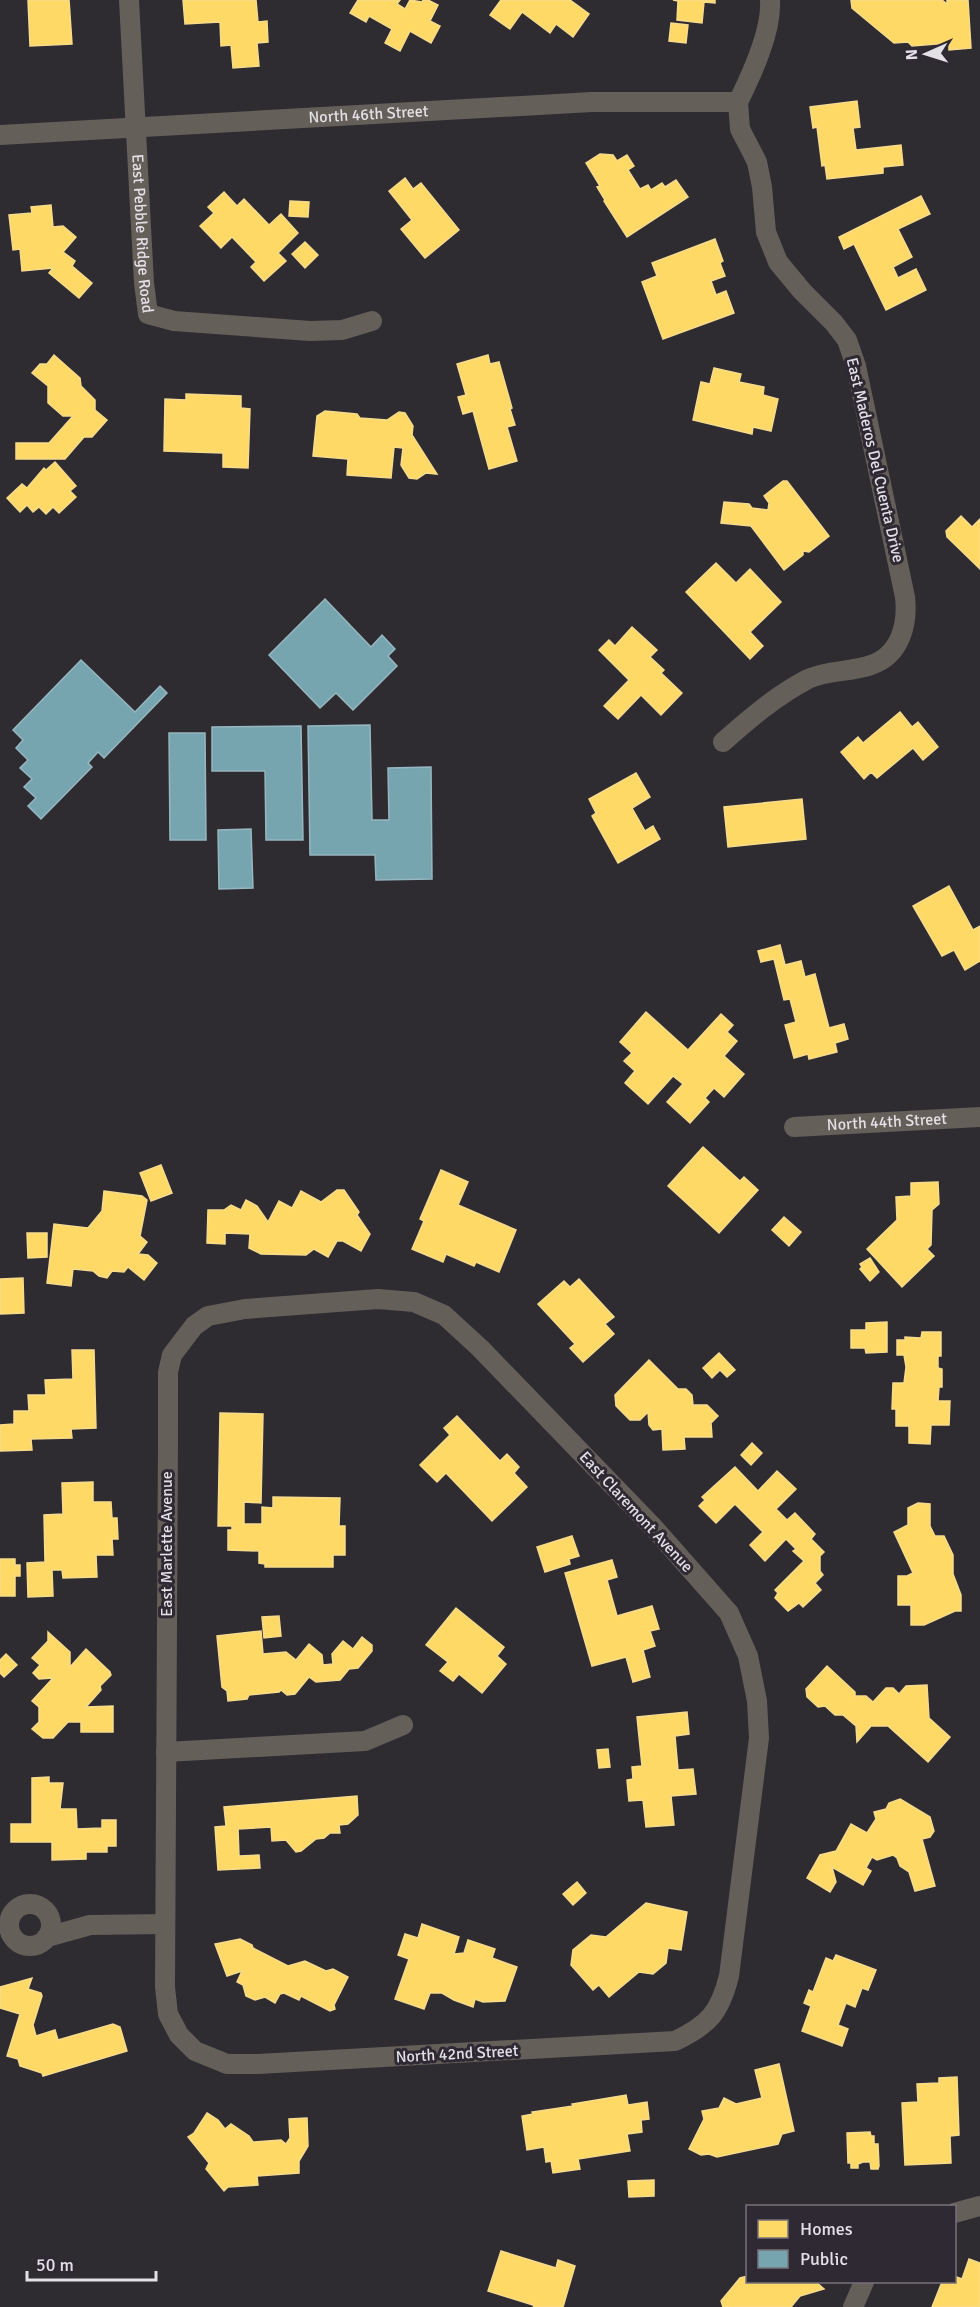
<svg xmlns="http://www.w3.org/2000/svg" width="980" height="2307" font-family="Signika,sans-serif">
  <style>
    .homes { fill: #ffd966; stroke: #f7db8c; stroke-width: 1.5 }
    .public { fill: #76a5af; stroke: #97b7c0; stroke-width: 1.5 }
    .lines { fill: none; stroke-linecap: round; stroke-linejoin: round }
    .street { stroke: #655f5a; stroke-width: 20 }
    .labels { text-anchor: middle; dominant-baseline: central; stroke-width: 6; stroke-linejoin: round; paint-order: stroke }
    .street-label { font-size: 16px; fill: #e3e0e6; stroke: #2f2933 }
  </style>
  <rect width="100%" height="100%" fill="#2e2b31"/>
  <g class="homes">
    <polygon points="28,0 69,0 72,44 30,46"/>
    <polygon points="183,0 256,0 258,22 267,21 268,42 257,43 259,66 233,68 231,45 221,46 220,22 185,24"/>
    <polygon points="358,0 400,0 397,4 405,9 410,0 422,2 423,0 428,0 438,5 430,21 440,26 431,43 410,31 400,51 385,43 392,29 369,16 366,22 350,13"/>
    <polygon points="501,0 570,0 589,14 573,37 556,24 550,33 522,12 510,29 490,15"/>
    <polygon points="673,0 715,0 715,3 704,2 702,23 677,20 678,1"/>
    <polygon points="851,0 942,0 947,4 947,0 968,0 971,48 949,50 949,43 912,46 908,42 894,43 852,8"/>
    <polygon points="671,23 688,25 686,43 669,41"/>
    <polygon points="857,101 860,127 853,128 856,150 901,145 903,165 883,167 883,173 827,179 825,165 822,166 817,127 813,128 810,107"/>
    <polygon points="600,154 613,155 617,161 627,155 634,166 628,170 640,189 648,185 651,190 662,183 665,187 676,180 688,197 627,237 604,201 605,200 597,187 600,186 586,163"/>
    <polygon points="405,178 413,189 421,183 459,230 425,258 401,229 412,220 389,191"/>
    <polygon points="224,192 237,206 244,199 269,225 281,214 298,233 278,253 286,261 264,281 251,267 256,262 232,237 221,248 200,226 214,213 208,207"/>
    <polygon points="921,196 930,214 898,229 912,257 893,267 898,278 916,269 926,290 886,310 854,244 844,249 839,237"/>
    <polygon points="290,201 309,202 308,217 289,216"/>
    <polygon points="51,205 53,227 63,226 76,237 63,252 75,261 72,266 92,283 79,298 49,273 53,268 22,271 20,249 13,250 9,215 32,213 31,207"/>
    <polygon points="715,239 723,261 720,263 725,276 711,281 716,295 726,291 734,313 663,339 642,282 657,276 652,263"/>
    <polygon points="305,242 318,255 305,268 292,254"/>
    <polygon points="54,355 80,378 81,386 95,400 95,410 107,420 92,437 84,437 65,459 16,459 16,443 49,443 73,416 63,416 48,403 48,386 32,373 40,364 47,364"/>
    <polygon points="488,355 490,364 499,362 512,408 510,409 515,425 507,427 517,461 489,469 473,411 463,414 458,397 466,395 457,364"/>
    <polygon points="714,368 741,374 739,382 764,387 763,395 778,399 771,431 753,427 752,434 693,420 701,382 710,384"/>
    <polygon points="186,394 241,396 241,408 250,409 248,468 223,467 223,453 164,451 165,399 186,400"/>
    <polygon points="325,411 357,414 360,418 387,420 399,412 405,413 413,426 412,435 437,474 426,473 417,479 409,478 401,465 403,448 394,447 391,478 347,475 348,459 313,456 317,416"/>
    <polygon points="55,462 76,486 70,491 76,497 59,513 53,507 46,514 39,507 33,512 27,505 20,512 7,498 22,484 27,488 44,468 46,470"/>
    <polygon points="783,481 787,481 829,536 809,552 803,551 803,555 784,570 751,526 721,523 724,502 749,504 752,508 768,510 769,503 764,496"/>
    <polygon points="961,516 972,527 980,519 980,569 947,537 946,531"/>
    <polygon points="716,563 736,583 750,569 781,602 750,632 763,646 750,659 686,592"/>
    <polygon points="632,627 657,650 650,657 664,670 661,673 682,693 661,715 641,695 618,719 604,706 629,680 599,650 609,640 615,646"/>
    <polygon points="900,712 912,727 918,722 938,747 923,760 913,748 877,778 871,772 864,779 841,752 858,737 863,743"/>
    <polygon points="636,773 650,797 632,808 645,831 653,826 660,839 618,863 592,816 596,813 589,799"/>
    <polygon points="802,799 806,839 728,847 724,807"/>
    <polygon points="949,886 973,930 980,926 980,961 965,970 954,950 942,956 913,906"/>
    <polygon points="780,945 785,965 801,961 805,977 815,974 829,1028 844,1024 848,1039 835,1043 837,1052 809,1059 808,1054 794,1058 785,1025 796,1022 790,999 784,1000 774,959 761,962 758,951"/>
    <polygon points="646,1012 688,1050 721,1014 733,1025 727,1032 737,1041 724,1056 744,1074 724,1097 714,1088 705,1098 709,1102 690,1123 667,1102 683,1084 673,1076 648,1104 625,1083 635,1071 624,1061 632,1053 620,1042"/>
    <polygon points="703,1147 740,1181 744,1177 758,1190 719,1233 668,1186"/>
    <polygon points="161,1165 172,1193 151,1201 140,1173"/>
    <polygon points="441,1170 468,1182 458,1205 516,1230 499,1272 476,1262 474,1266 446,1254 443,1262 412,1249 424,1221 420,1219"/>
    <polygon points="938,1182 939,1204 932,1210 931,1245 927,1249 934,1256 902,1287 867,1249 897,1220 896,1197 911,1196 911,1183"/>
    <polygon points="337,1190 344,1190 359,1212 357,1215 370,1234 361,1251 343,1241 337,1241 328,1257 314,1249 306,1255 261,1254 249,1248 250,1234 225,1233 225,1244 207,1243 208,1210 224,1210 231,1205 241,1210 246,1200 257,1206 268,1222 279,1201 292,1208 301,1191 321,1202"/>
    <polygon points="104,1191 142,1196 147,1200 140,1236 147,1242 138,1254 148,1255 157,1263 144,1280 128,1267 124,1272 112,1271 107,1278 99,1276 93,1271 73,1269 71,1286 47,1283 54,1224 88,1228 102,1211"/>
    <polygon points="784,1217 801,1232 789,1246 772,1230"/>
    <polygon points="27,1233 47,1233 47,1257 28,1258"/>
    <polygon points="870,1258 879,1272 870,1281 860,1269 862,1267 860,1264"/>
    <polygon points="23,1278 24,1313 0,1314 0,1279"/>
    <polygon points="579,1279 614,1317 605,1324 614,1334 583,1362 570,1348 575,1344 538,1304 564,1281 570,1287"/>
    <polygon points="887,1322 887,1352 866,1353 865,1348 851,1348 851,1330 866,1330 866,1323"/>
    <polygon points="922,1332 941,1332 941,1356 938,1356 938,1368 942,1369 942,1387 939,1387 938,1401 950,1401 949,1425 931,1425 930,1444 909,1443 909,1426 896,1426 896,1409 892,1409 893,1383 904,1383 906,1367 904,1355 897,1355 897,1340 905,1340 905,1337 921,1338"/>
    <polygon points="72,1350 94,1350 96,1428 71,1429 72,1438 31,1439 32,1450 0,1451 0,1425 14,1424 14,1411 29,1411 28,1395 46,1395 45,1380 73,1379"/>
    <polygon points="719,1353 735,1370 727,1377 720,1370 712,1378 703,1368"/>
    <polygon points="649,1360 678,1389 686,1389 692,1395 693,1405 707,1405 718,1416 711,1423 712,1437 684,1437 685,1449 663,1450 662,1429 653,1430 649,1425 648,1412 640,1420 630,1420 616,1406 615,1395"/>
    <polygon points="220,1413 263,1414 261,1503 244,1502 244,1524 262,1524 262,1507 273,1508 273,1497 340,1498 339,1526 345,1526 345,1555 333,1555 333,1567 265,1567 265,1564 259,1563 259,1551 228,1550 228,1530 232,1530 232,1526 218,1526"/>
    <polygon points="457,1416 500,1461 507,1454 519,1467 514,1473 527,1487 492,1521 446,1473 437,1482 420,1465 450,1435 444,1428"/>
    <polygon points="752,1443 762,1453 751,1465 741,1455"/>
    <polygon points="735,1467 758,1491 777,1471 796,1489 776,1509 787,1520 795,1513 815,1534 811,1539 824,1552 820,1556 820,1571 823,1575 815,1583 821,1590 803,1607 799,1603 788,1611 775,1598 778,1593 775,1590 804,1561 793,1551 796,1549 786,1539 765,1561 750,1545 763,1532 735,1504 716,1523 699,1506 705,1500 702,1497"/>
    <polygon points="93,1482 93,1502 111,1502 112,1518 117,1518 118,1539 112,1539 113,1555 96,1555 97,1577 63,1578 62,1570 52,1570 53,1596 28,1597 27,1563 45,1562 44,1515 63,1514 62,1483"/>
    <polygon points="918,1503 930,1504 930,1526 935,1536 944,1536 953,1555 953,1574 961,1595 961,1611 955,1611 924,1625 911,1625 911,1605 898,1605 898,1576 907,1576 913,1573 894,1532 908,1525 908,1508"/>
    <polygon points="572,1536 579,1556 569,1559 570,1564 545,1572 537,1547"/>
    <polygon points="0,1559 15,1559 15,1565 20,1565 20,1576 15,1576 15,1596 0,1596"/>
    <polygon points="612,1560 617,1577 607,1580 617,1616 652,1606 659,1629 650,1631 655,1646 643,1650 650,1677 633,1682 626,1657 592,1666 565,1573"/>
    <polygon points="456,1608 504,1647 497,1656 506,1664 482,1693 459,1674 453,1681 440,1671 448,1662 426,1645"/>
    <polygon points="279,1616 281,1636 264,1638 262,1617"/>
    <polygon points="261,1631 263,1654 286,1652 296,1660 309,1644 322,1655 323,1665 333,1664 332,1654 343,1641 353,1649 362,1637 372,1645 372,1651 358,1668 349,1669 340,1680 316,1682 309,1677 295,1694 287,1695 281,1690 279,1692 249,1695 247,1699 228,1701 227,1691 222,1687 217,1636"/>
    <polygon points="48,1632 70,1652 70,1667 86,1649 110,1672 111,1675 100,1686 101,1690 86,1707 113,1706 113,1732 81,1732 81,1722 68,1722 53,1738 43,1738 32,1729 39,1722 39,1707 32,1701 53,1678 39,1679 33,1673 40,1665 32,1658 48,1641"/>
    <polygon points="6,1654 17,1665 4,1677 0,1673 0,1660"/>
    <polygon points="827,1666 855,1692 855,1696 866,1696 873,1702 886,1688 893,1688 899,1694 906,1686 927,1685 929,1718 950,1737 928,1762 888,1726 871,1726 857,1742 856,1726 843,1715 835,1715 825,1706 818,1707 807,1697 806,1689"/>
    <polygon points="687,1712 689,1734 675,1736 678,1770 693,1769 696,1794 671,1796 674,1825 646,1827 643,1800 629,1801 627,1780 633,1779 632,1767 642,1766 637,1717"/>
    <polygon points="608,1749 610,1767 599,1768 597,1750"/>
    <polygon points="49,1777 49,1783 63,1783 60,1809 76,1809 77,1829 102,1828 102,1820 116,1820 116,1846 107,1846 107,1852 86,1852 86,1859 52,1860 52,1842 11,1842 11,1824 32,1824 32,1778"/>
    <polygon points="357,1796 358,1815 348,1824 339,1825 340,1833 330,1833 324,1838 316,1839 301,1851 296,1852 286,1840 272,1841 271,1827 238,1829 239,1856 259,1855 260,1868 218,1870 215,1827 226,1826 224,1807"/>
    <polygon points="900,1799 930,1817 934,1831 930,1837 922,1839 935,1886 915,1891 909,1872 900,1866 897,1858 893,1855 877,1860 872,1857 866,1868 871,1871 863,1885 832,1867 836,1882 830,1892 807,1878 820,1855 836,1851 851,1824 867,1833 876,1819 874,1812 886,1809 889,1803"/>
    <polygon points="577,1882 586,1893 573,1905 563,1894"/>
    <polygon points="646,1903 687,1912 681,1950 668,1948 666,1963 653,1974 639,1972 609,1997 599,1985 593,1990 571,1965 573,1950 591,1935 606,1937"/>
    <polygon points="422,1924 459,1937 454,1954 464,1953 468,1940 495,1949 492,1958 517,1967 505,2001 483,2002 475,1999 473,2007 454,2000 442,1993 430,1993 424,2009 395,1999 409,1959 398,1955 405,1934 418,1938"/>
    <polygon points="240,1939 252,1945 253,1948 288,1966 305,1961 326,1971 333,1969 348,1977 334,2005 335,2009 330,2011 301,1996 299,2000 284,1993 280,1994 275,2003 265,1997 255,2000 246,1996 243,1985 237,1982 242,1971 227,1976 215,1944"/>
    <polygon points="836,1955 876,1970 868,1990 862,1988 855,2007 846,2003 838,2025 848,2029 842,2046 802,2031 811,2006 804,2003 809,1990 813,1992 826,1958 833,1961"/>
    <polygon points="32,1978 28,1989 41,1993 42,1996 33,2025 36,2036 55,2030 58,2040 113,2024 120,2027 127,2051 43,2076 42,2073 20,2066 18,2059 7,2056 20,2014 0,2008 0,1987"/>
    <polygon points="779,2064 794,2131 782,2134 778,2144 717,2157 709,2154 701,2155 689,2149 704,2119 702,2111 719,2108 724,2098 736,2104 762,2098 755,2070"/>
    <polygon points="957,2077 959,2135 950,2136 951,2163 905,2165 902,2103 918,2102 917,2084 939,2083 939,2078"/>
    <polygon points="626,2095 628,2105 647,2102 649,2119 641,2120 642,2132 627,2134 630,2151 578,2159 580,2169 553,2173 551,2161 546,2162 544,2147 527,2150 522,2116 533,2114 532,2112 573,2106 572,2104"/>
    <polygon points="207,2113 218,2120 225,2129 231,2124 249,2136 253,2142 281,2140 286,2144 290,2138 289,2119 307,2118 308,2146 299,2161 299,2173 257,2176 258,2185 228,2187 224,2191 206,2169 209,2163 188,2137 194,2133"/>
    <polygon points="870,2132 871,2136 874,2136 874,2144 878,2144 879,2166 878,2169 871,2169 870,2162 863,2162 858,2164 858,2168 851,2168 851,2163 848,2163 847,2133"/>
    <polygon points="654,2180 654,2196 629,2197 628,2181"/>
    <polygon points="501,2251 556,2268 558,2260 575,2266 563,2307 534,2307 533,2305 488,2291"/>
    <polygon points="969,2259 980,2263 980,2307 932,2307 942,2282 954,2282 954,2276 962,2279"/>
    <polygon points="748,2276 748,2282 816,2282 824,2289 800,2296 791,2307 723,2307 721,2301 740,2278"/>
  </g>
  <g class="public">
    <polygon points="325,599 371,647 382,635 395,649 388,656 397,666 353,710 336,693 320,708 269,655"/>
    <polygon points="81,660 135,712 160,686 167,693 104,758 98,752 88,763 92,767 41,819 28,806 36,798 24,787 32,779 20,768 28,760 16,748 23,740 13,730"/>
    <polygon points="370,725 372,820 389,820 388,768 431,767 432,879 376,880 375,855 310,855 308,726"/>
    <polygon points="301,726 303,840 266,840 265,771 212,771 212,727"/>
    <polygon points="169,733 205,733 206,840 170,840"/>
    <polygon points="251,829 253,888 219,889 218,830"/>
  </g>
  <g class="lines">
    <g class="street">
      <path id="s1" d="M129,0L144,283L148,314L174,321L310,331L342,330L372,321"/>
      <path d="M738,102C752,74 772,31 770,0"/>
      <path id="s2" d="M0,135L592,102H738"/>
      <path d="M723,742C749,719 777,695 808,679C827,670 852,672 871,665C901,655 908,623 905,597L856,366L847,340L834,323L802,291L778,262L766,232L762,187L757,162L740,129L738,102"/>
      <path id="s3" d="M794,1127L980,1117"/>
      <path d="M378,1299L414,1302L444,1315L480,1348L654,1528L729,1613L748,1656L757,1701L759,1738L729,1976C720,2012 709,2025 675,2041L258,2064H227L195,2051L179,2035L168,2014L165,1987L168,1441V1372L172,1355L194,1326L208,1316L245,1309Z"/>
      <polyline points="166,1752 365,1741 403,1725"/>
      <circle cx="30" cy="1925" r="21"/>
      <polyline points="47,1937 90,1925 165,1924"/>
      <polyline points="954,2213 980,2206"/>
      <polyline points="853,2307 864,2282"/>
    </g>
  </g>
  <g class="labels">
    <g class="street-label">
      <text stroke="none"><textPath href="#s2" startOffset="369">North 46th Street</textPath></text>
      <text stroke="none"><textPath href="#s1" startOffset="234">East Pebble Ridge Road</textPath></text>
      <text transform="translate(875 460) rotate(77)">East Maderos Del Cuenta Drive</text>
      <text stroke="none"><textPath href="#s3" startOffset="93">North 44th Street</textPath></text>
      <text transform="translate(636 1512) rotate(47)">East Claremont Avenue</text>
      <text transform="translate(167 1544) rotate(-90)">East Marlette Avenue</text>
      <text transform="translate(457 2054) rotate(-3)">North 42nd Street</text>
    </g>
  </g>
  <rect x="746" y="2205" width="210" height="78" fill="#2f2933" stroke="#77727b" stroke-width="1.5"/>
  <rect x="758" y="2220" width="30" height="18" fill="#ffd966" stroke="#77727b" stroke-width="1.5"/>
  <text x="800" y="2235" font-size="18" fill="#e3e0e6">Homes</text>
  <rect x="758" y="2250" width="30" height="18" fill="#76a5af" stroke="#77727b" stroke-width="1.5"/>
  <text x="800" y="2265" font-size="18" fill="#e3e0e6">Public</text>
  <g transform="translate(926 54) rotate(267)" stroke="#2f2933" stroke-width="4.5" paint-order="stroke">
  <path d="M0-4.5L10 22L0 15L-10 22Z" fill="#e3e0e6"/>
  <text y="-9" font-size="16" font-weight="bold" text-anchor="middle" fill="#e3e0e6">N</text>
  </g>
  <path d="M27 2271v9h129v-9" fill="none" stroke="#e3e0e6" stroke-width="3"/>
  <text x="36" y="2271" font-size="18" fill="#e3e0e6" stroke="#2f2933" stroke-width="4.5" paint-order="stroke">50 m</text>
</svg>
